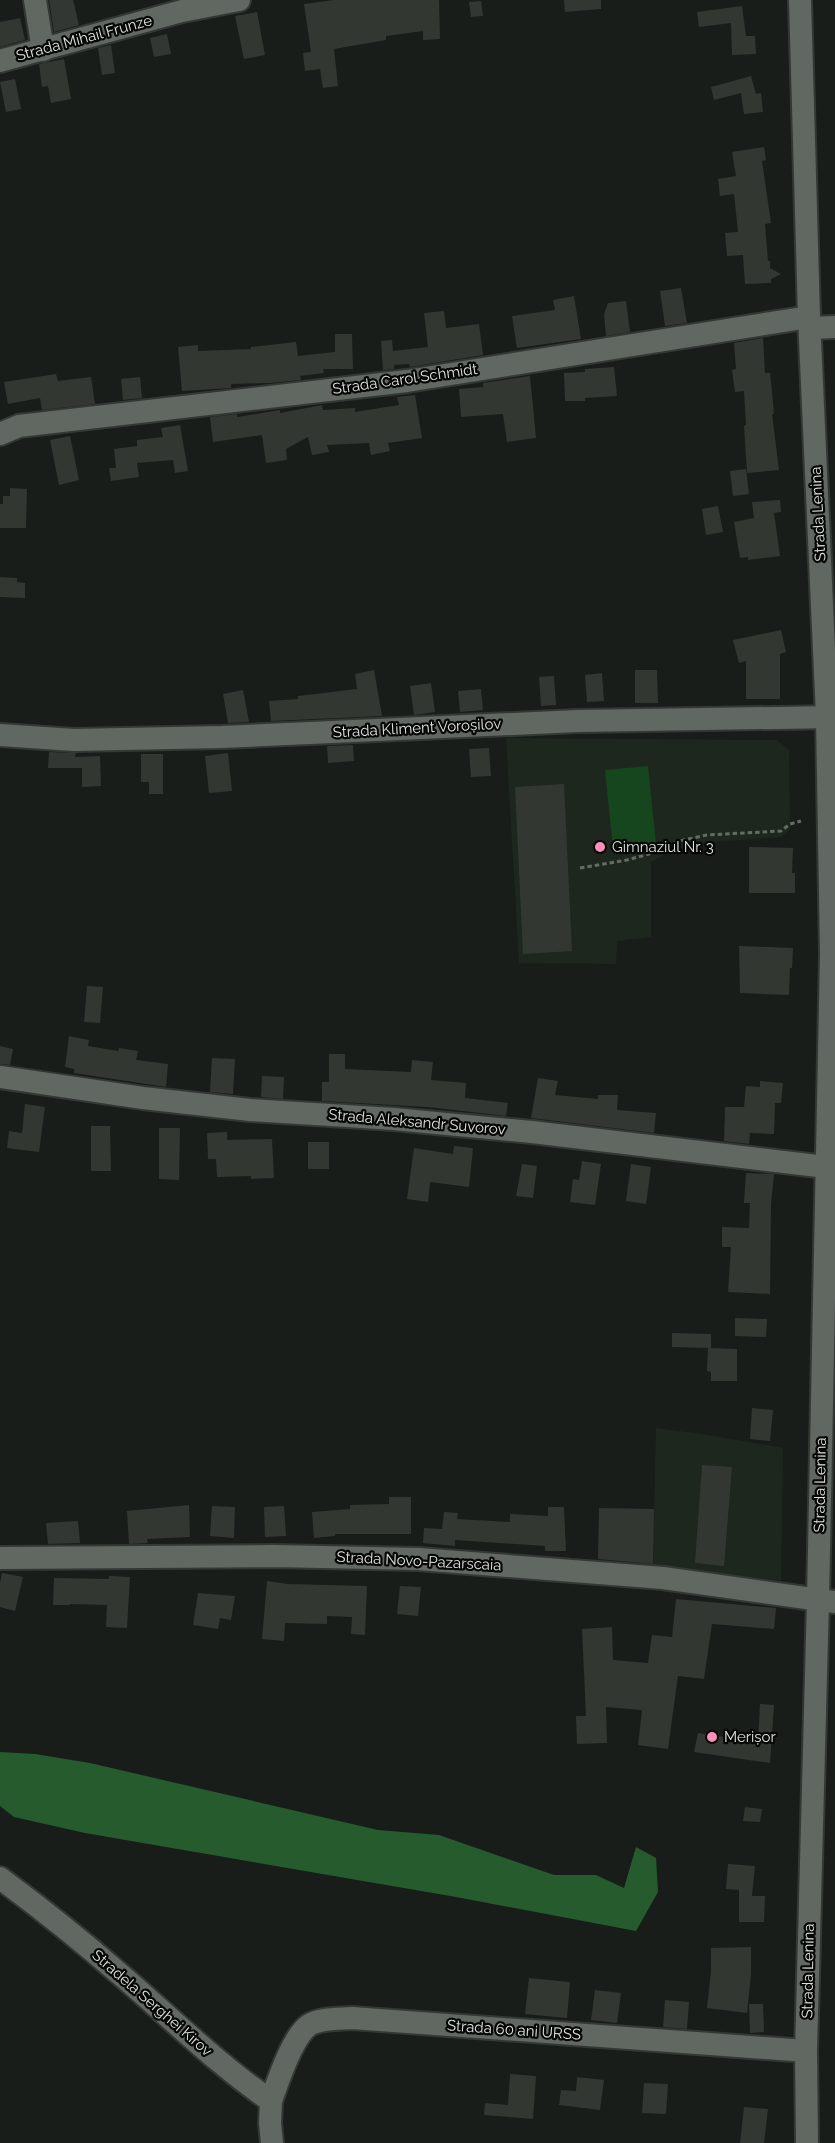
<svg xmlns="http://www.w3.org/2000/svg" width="835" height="2143" font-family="Raleway,sans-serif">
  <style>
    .built { fill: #1d271e }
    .green { fill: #16461e }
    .forest { fill: #265b2e }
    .building { fill: #323732 }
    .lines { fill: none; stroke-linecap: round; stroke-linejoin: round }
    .minor-casing { stroke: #343835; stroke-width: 26 }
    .path { stroke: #666a67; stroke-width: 3; stroke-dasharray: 4.5 3; stroke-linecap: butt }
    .minor { stroke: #616761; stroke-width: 22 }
    .poi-dot { fill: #ff8eb9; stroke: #050705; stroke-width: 2 }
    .labels { text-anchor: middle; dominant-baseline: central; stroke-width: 4.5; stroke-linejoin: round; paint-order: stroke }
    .street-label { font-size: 15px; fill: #dfe2df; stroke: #050705 }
    .poi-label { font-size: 15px; fill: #dfe2df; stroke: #050705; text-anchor: start }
  </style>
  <rect width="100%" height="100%" fill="#181d19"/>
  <g class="built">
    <polygon points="506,738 777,740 789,750 790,829 782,837 702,843 672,851 651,862 651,937 617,941 616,964 519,963"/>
    <polygon points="656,1428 709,1435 783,1448 781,1581 653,1565"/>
  </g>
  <polygon class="green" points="648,766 656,844 613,848 605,770"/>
  <polygon class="forest" points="0,1752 35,1754 90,1763 378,1830 439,1835 554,1875 596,1875 624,1888 636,1847 656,1858 658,1892 636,1931 456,1897 85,1833 14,1817 0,1806"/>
  <g class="building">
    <polygon points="49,0 73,0 79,25 54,32"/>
    <polygon points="334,0 439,0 440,39 423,40 423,31 386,36 386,40 334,49 338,86 323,88 320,69 305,71 303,53 311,52 304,4"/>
    <polygon points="564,0 601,0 601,9 565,12"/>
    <polygon points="481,1 483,16 471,17 469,2"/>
    <polygon points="742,6 746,36 755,36 756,54 732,55 731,23 699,27 697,12"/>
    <polygon points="257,12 265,55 244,59 235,16"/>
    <polygon points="20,18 25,40 0,47 0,22"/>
    <polygon points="167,34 171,54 154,57 150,38"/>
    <polygon points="111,45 115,73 102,75 98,48"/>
    <polygon points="64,59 71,99 51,103 48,86 42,87 39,64"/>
    <polygon points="751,76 756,94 761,93 763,112 744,114 741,93 714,100 711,87"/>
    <polygon points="15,79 21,109 6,112 0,82"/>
    <polygon points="764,147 766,160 762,161 771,223 765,224 768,261 770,261 770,268 781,274 771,279 771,283 745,284 743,255 727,256 725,233 738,232 734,194 720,196 718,179 736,176 732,152"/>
    <polygon points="681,288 687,323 665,326 660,291"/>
    <polygon points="574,296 581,339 517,348 512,316 555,310 553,300"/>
    <polygon points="626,301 630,332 606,336 604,314 608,303"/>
    <polygon points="444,311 446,328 479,324 483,355 410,367 409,364 394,365 394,369 383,370 381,341 392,340 393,351 428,347 424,313"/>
    <polygon points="335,334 352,334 353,369 323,369 324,373 300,376 301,380 269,383 231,384 231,388 182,391 178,347 198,345 198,351 251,349 251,347 296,342 298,356 335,352"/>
    <polygon points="763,338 765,373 770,373 772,391 774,414 772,414 779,470 747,473 744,426 746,425 744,391 735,392 732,370 736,369 734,343"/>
    <polygon points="614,367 617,396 585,398 585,401 565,401 564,373 585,372 585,369"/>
    <polygon points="56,374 58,381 91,377 95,404 42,410 40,398 8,404 4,382"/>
    <polygon points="530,376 536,438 507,442 503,414 461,417 459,389 483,387 483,383"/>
    <polygon points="140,377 142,398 123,400 121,379"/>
    <polygon points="415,395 422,438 388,443 390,451 371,455 369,443 327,445 329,452 312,455 308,437 286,449 287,460 266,463 262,435 213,442 210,417 237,414 237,417 280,410 280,413 322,405 323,410 355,408 355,412 399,405 397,397"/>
    <polygon points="180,425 188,471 175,473 173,460 137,463 139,477 111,481 109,468 116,468 114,449 137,446 137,440 163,437 161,428"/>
    <polygon points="70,436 79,480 59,485 50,440"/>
    <polygon points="746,469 749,494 733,496 730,471"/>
    <polygon points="10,488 27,489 26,528 0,528 0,504 3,504 3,496 10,496"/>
    <polygon points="780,500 781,512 774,513 780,556 748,560 748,557 740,558 734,522 754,518 752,502"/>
    <polygon points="718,506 723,532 706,535 702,509"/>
    <polygon points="0,577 17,578 17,582 25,583 25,598 0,597"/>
    <polygon points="781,630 786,652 780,654 780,699 746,699 746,661 739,663 733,640"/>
    <polygon points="374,670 382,716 271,721 269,701 298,699 298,696 357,689 355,674"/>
    <polygon points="635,670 657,670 658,703 635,703"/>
    <polygon points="602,673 604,701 587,702 585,675"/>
    <polygon points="554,676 556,705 541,706 539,677"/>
    <polygon points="431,683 435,712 414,715 410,686"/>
    <polygon points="481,689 483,710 460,712 458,691"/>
    <polygon points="243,690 249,722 228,723 223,694"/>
    <polygon points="353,745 354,761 328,763 327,746"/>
    <polygon points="489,748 491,776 471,777 469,749"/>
    <polygon points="49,752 76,753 75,757 100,756 101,786 82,787 82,768 48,768"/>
    <polygon points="228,753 232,791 209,793 205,756"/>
    <polygon points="141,754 163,754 163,794 149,794 149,782 141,782"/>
    <polygon points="564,784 572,951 523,954 515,787"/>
    <polygon points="749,847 793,848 792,873 795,873 795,893 749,893"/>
    <polygon points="739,946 793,948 792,968 790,968 789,995 740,993"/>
    <polygon points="87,986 103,987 100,1023 84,1022"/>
    <polygon points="69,1036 89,1040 88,1046 118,1051 119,1048 138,1051 136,1060 168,1064 166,1087 74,1073 74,1069 65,1067"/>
    <polygon points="0,1046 13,1049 10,1065 0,1064"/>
    <polygon points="329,1054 345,1054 345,1069 411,1072 412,1060 433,1062 431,1080 466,1083 465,1098 508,1103 506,1116 428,1107 322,1101 322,1082 329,1082"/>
    <polygon points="212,1058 235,1059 233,1094 210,1092"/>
    <polygon points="262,1076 284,1077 283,1099 261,1097"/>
    <polygon points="538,1078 558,1081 555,1095 598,1099 598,1095 618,1095 617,1110 656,1113 654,1133 531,1118"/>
    <polygon points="760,1081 783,1083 781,1103 775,1103 774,1134 750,1133 749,1144 724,1141 725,1107 744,1107 746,1086 760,1087"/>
    <polygon points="25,1104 45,1107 39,1152 7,1148 9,1131 22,1133"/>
    <polygon points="91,1126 110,1126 111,1171 91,1171"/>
    <polygon points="159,1128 180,1128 179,1180 159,1179"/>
    <polygon points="227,1132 227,1140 272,1139 274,1178 251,1179 251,1176 217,1177 216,1159 208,1159 207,1133"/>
    <rect x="308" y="1142" width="21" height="27"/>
    <polygon points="454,1146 473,1148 469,1187 430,1182 428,1202 407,1199 414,1148 453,1154"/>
    <polygon points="582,1161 601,1164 595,1205 570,1202 573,1179 579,1180"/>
    <polygon points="522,1164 537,1166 533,1198 516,1196"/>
    <polygon points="631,1164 651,1167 646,1204 626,1201"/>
    <polygon points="746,1173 774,1174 771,1204 770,1294 728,1292 731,1247 722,1247 722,1227 749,1228 750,1203 744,1203"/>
    <polygon points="735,1318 767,1319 766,1337 735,1336"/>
    <polygon points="672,1333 711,1334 711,1348 672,1347"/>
    <polygon points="708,1348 737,1349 737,1381 711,1381 711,1372 707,1371"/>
    <polygon points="752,1408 773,1410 770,1441 750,1439"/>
    <polygon points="702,1465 732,1467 724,1566 695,1563"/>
    <polygon points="389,1497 411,1497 411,1534 335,1534 335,1536 314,1538 312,1512 350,1509 350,1505 389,1504"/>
    <polygon points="189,1505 190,1537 147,1539 148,1543 129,1544 127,1511"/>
    <polygon points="212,1506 235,1507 234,1538 210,1536"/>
    <polygon points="284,1506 286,1536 265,1537 264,1507"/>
    <polygon points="548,1507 564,1507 566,1551 545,1551 545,1546 455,1540 455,1546 423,1543 424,1528 442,1529 444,1512 458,1513 457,1519 510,1522 510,1514 548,1516"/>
    <polygon points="599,1508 654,1509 653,1564 598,1559"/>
    <polygon points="78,1521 80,1543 48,1544 46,1523"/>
    <polygon points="2,1573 23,1577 15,1611 0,1607 0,1583"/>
    <polygon points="109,1576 130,1577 127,1628 106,1627 107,1605 70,1604 70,1605 53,1605 54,1578 109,1579"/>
    <polygon points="267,1581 288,1584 367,1586 365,1635 351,1634 352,1617 327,1616 327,1624 285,1623 284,1641 262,1639"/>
    <polygon points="400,1586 421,1587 418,1616 397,1614"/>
    <polygon points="198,1593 235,1596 231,1620 220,1618 218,1629 193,1625"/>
    <polygon points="676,1599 776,1608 774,1629 712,1624 704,1679 678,1676 668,1749 638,1745 642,1710 606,1707 607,1743 577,1744 576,1716 586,1716 582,1629 612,1627 613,1660 648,1663 652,1635 672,1637"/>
    <polygon points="760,1704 774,1705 770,1763 694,1752 698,1733 758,1742"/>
    <polygon points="745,1807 762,1809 760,1822 743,1821"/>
    <polygon points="728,1864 755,1866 752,1896 765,1896 764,1922 739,1922 739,1890 726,1889"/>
    <polygon points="751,1947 751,1974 747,2013 707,2008 711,1971 711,1948"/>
    <polygon points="529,1978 570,1982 567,2018 525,2014"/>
    <polygon points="595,1990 621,1993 617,2023 591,2020"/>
    <polygon points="665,2000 689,2002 687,2029 663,2027"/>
    <polygon points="749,2004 763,2004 764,2032 750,2033"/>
    <polygon points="510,2074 536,2076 533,2119 484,2115 485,2103 508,2105"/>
    <polygon points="577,2077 604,2080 600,2110 559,2105 561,2090 576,2091"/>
    <polygon points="644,2083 668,2084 666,2114 642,2113"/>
    <polygon points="744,2107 768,2109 764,2143 740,2143"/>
  </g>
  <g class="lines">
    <defs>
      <g id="minor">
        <polyline points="35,0 43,50"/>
        <polyline points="800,0 809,317 827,716 831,954 818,1600 806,2051 807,2143"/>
        <polyline points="0,61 182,11 239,0"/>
        <polyline points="810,328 835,327"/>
        <polyline points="0,434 19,426 407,381 809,317"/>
        <polyline points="0,735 74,740 222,737 578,721 835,717"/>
        <polyline points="0,1077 143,1098 250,1110 394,1119 532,1132 835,1168"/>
        <polyline points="0,1558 274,1556 418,1559 663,1578 835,1602"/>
        <path d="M0,1878C42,1909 82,1941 121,1975C171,2018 217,2064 271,2101L270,2123L272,2143"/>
        <path d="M271,2101C278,2081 292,2037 309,2025C320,2018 339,2019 352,2018L806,2051"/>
      </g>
    </defs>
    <use href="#minor" class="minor-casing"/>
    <polyline class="path" points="580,868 627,860 649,854 679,841 707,835 781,831 790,824 801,821"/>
    <use href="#minor" class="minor"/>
  </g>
  <g class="poi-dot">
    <circle cx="600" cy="847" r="6"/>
    <circle cx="712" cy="1737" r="6"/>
  </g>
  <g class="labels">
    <g class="street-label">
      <text transform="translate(84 38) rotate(-15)">Strada Mihail Frunze</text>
      <text transform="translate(405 379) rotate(-8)">Strada Carol Schmidt</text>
      <text transform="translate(818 514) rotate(-93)">Strada Lenina</text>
      <text transform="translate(417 728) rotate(-3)">Strada Kliment Voroșilov</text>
      <text transform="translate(417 1122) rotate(5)">Strada Aleksandr Suvorov</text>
      <text transform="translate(820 1485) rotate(-89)">Strada Lenina</text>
      <text transform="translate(419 1561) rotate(3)">Strada Novo-Pazarscaia</text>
      <text transform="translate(808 1971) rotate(-89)">Strada Lenina</text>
      <text transform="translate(152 2003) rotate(41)">Stradela Serghei Kirov</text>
      <text transform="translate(514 2030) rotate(4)">Strada 60 ani URSS</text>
    </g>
    <g class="poi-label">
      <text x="612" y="847">Gimnaziul Nr. 3</text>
      <text x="724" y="1737">Merișor</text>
    </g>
  </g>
</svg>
